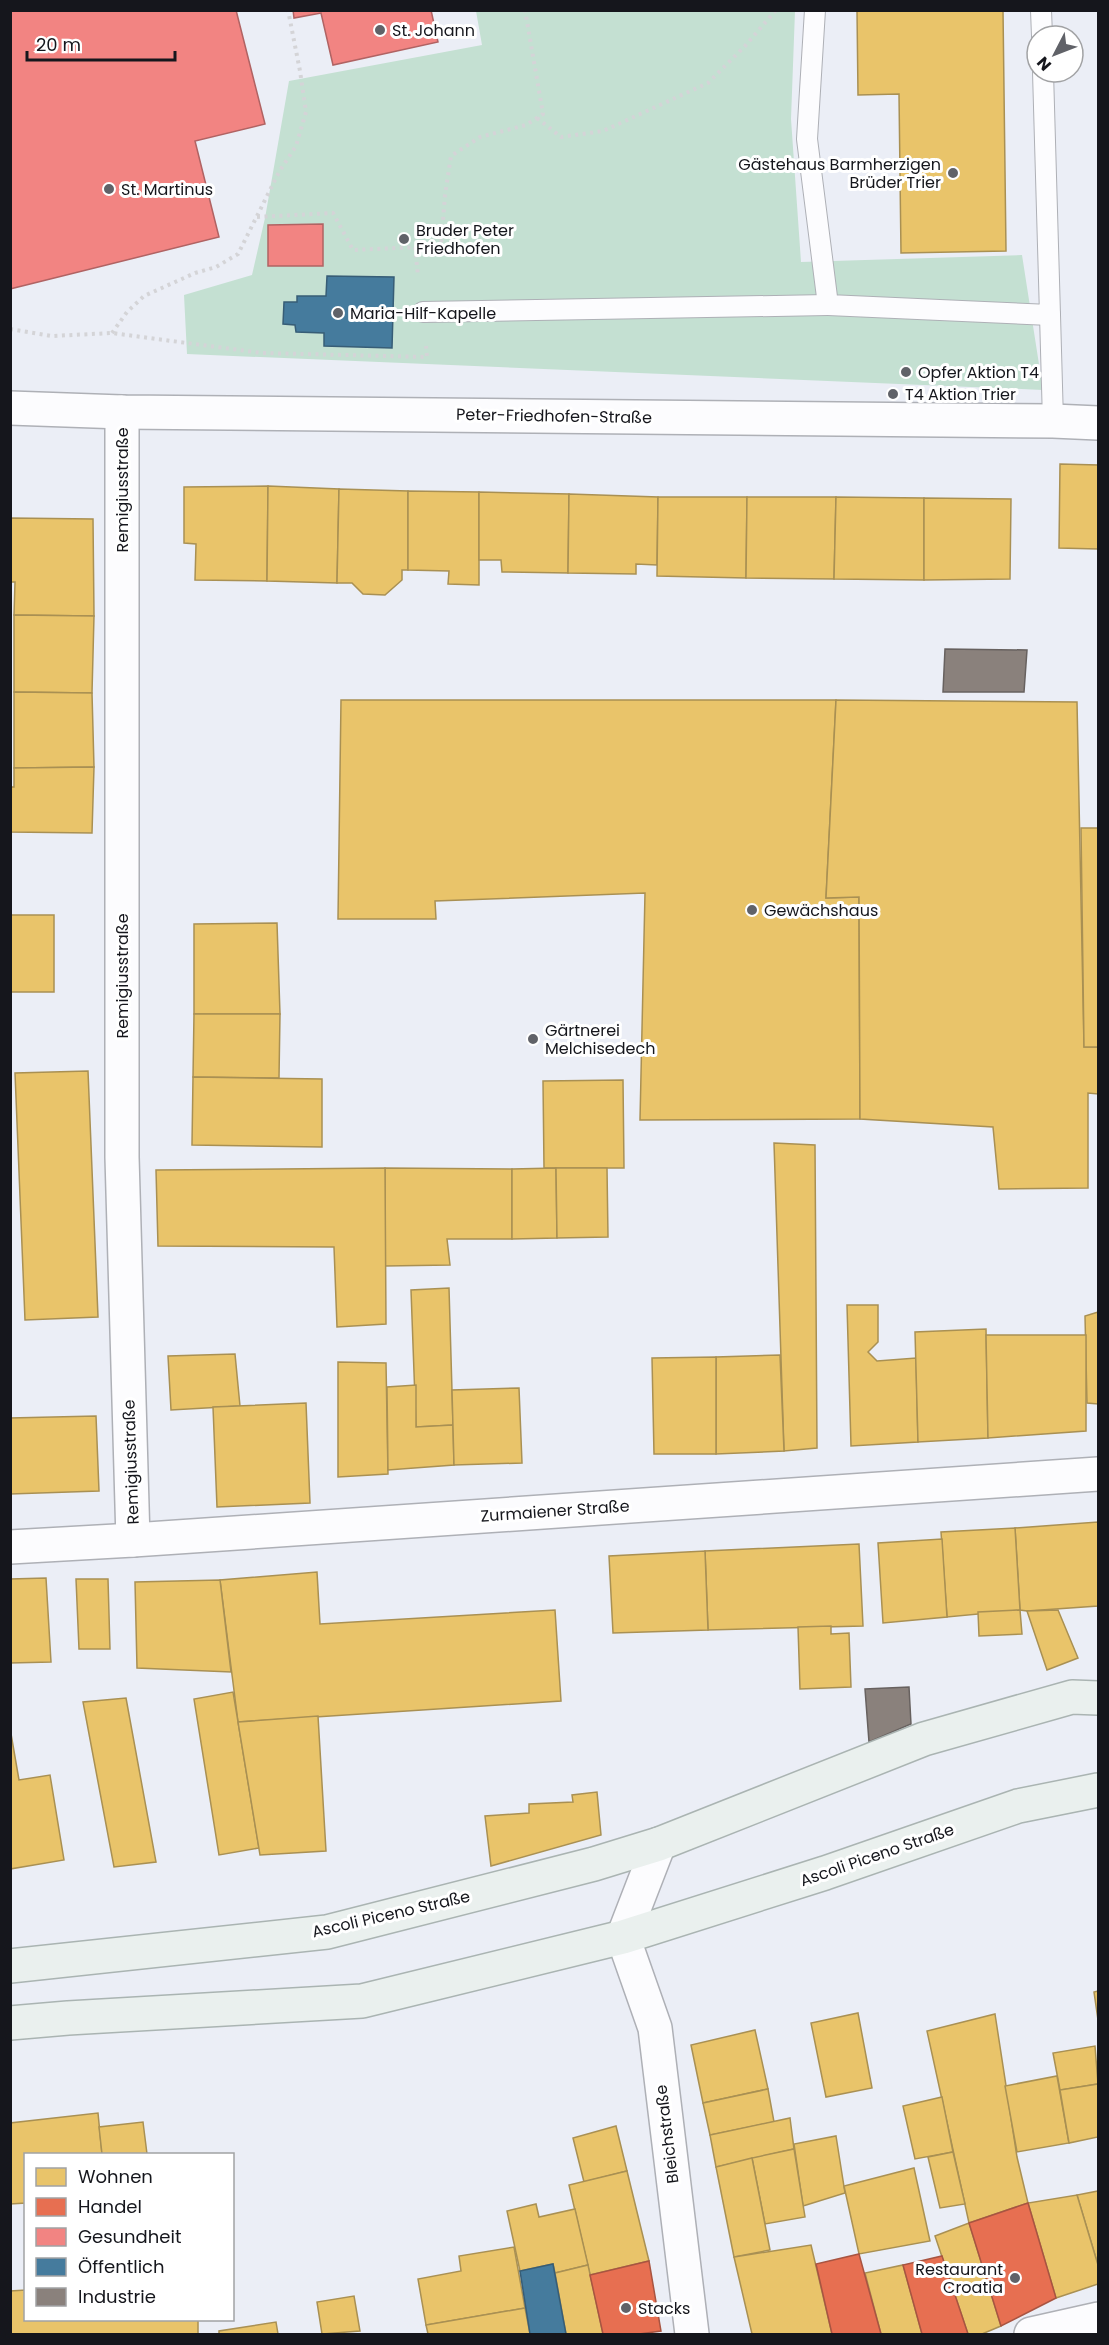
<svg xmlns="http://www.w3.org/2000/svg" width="1109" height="2345" font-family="Poppins,sans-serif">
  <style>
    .green { fill: #c4e0d2 }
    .homes { fill: #e9c46a; stroke: #a99053; stroke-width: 1.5 }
    .shops { fill: #e76f51; stroke: #a85441; stroke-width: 1.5 }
    .health { fill: #f28482; stroke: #b06363; stroke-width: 1.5 }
    .public { fill: #457b9d; stroke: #375d76; stroke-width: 1.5 }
    .industry { fill: #8a817c; stroke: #67615f; stroke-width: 1.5 }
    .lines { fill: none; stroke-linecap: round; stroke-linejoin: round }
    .service-casing { stroke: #aeb0b6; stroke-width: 22 }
    .minor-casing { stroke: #aeb0b6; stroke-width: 36 }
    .primary-casing { stroke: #aab4b2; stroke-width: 36 }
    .path { stroke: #d4d4d7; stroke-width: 4; stroke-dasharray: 3 4.5; stroke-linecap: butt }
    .service { stroke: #fcfcfe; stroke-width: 20 }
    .minor { stroke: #fcfcfe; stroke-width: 33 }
    .primary { stroke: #eaf0ee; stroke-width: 33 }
    .poi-dot { fill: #606268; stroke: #fff; stroke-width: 2 }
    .labels { text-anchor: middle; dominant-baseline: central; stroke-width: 6; stroke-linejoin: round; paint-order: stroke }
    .poi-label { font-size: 16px; fill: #15161c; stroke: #fff; text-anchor: start }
    .street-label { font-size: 16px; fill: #15161c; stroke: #fff }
  </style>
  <rect width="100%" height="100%" fill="#ebeef6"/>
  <polygon class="green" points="476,11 795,11 791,119 801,262 1022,255 1043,390 187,354 184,295 252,275 265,218 289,81 482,45"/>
  <g class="homes">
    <polygon points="857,10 1003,10 1006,251 901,253 899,94 858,95"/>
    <polygon points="1060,464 1098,465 1098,549 1059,548"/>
    <polygon points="268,486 267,581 195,580 196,544 184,543 184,487"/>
    <polygon points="268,486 339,489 337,583 267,581"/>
    <polygon points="339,489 408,491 408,570 402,570 402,580 385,595 363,594 352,583 337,583"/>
    <polygon points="408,491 479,492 479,585 448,584 449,571 408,570"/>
    <polygon points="479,492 569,494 568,573 502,572 501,560 479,560"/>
    <polygon points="569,494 658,497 657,565 636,564 636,574 568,573"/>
    <polygon points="658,497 747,497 746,578 657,576"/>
    <polygon points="747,497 836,497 834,579 746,578"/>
    <polygon points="836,497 924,498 924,580 834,579"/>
    <polygon points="924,498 1011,499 1010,579 924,580"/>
    <polygon points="10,518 93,519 94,616 14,615 15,582 10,582"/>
    <polygon points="14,615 94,616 92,693 14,692"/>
    <polygon points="14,692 92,693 94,767 14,768"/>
    <polygon points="341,700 836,700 826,898 859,897 860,1119 640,1120 645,893 435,901 436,919 338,919"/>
    <polygon points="836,700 1077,702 1084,1047 1098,1047 1098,1094 1088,1093 1088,1188 999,1189 993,1127 860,1119 859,897 826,898"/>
    <polygon points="94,767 92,833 10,832 10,787 14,787 14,768"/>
    <polygon points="1081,828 1098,828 1098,1047 1084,1047"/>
    <rect x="10" y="915" width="44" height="77"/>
    <polygon points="277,923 280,1014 194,1014 194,924"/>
    <polygon points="194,1014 280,1014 279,1078 193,1077"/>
    <polygon points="88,1071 98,1317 25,1320 15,1073"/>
    <polygon points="193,1077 322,1079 322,1147 192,1145"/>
    <polygon points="623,1080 624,1168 544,1168 543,1081"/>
    <polygon points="774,1143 815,1145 817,1448 784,1451"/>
    <polygon points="385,1168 512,1169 512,1239 447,1239 450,1265 385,1266"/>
    <polygon points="385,1168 386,1324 337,1327 334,1247 158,1246 156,1170"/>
    <polygon points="556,1168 557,1238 512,1239 512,1169"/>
    <polygon points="556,1168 607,1168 608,1237 557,1238"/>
    <polygon points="449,1288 453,1425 416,1427 411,1290"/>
    <polygon points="847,1305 878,1305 878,1342 868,1352 877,1361 916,1358 918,1442 851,1446"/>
    <polygon points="1098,1312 1098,1404 1087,1403 1085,1316"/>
    <polygon points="986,1329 988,1438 918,1442 915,1332"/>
    <polygon points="986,1335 1086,1335 1086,1431 988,1438"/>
    <polygon points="235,1354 240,1406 171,1410 168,1356"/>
    <polygon points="780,1355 784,1451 716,1454 716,1357"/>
    <polygon points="716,1357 716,1454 654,1454 652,1358"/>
    <polygon points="338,1362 386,1363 388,1474 338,1477"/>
    <polygon points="416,1385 416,1427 453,1425 454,1465 388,1470 387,1387"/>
    <polygon points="519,1388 522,1463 454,1465 452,1390"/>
    <polygon points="306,1403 310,1503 217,1507 213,1407"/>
    <polygon points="96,1416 99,1491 10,1494 10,1418"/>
    <polygon points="1098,1522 1098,1606 1027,1611 1020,1610 1015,1528"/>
    <polygon points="1015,1528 1020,1610 947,1617 941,1532"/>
    <polygon points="942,1539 947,1617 883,1623 878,1543"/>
    <polygon points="859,1544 863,1626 708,1630 705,1551"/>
    <polygon points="705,1551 708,1630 613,1633 609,1556"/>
    <polygon points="317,1572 320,1624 555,1610 561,1701 238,1722 220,1580"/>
    <polygon points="46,1578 51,1662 10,1663 10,1579"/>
    <polygon points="76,1579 108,1579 110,1649 79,1649"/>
    <polygon points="220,1580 231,1672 137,1668 135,1582"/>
    <polygon points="1020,1610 1022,1634 979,1636 978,1612"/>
    <polygon points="1058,1610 1078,1658 1047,1670 1027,1611"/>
    <polygon points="831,1626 831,1634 849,1633 851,1687 800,1689 798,1627"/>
    <polygon points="233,1692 259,1848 219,1855 194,1699"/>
    <polygon points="126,1698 156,1862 114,1867 83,1702"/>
    <polygon points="318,1716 326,1851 260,1855 238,1722"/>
    <polygon points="10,1728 19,1780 50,1775 64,1860 10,1869"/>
    <polygon points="597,1792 601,1835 491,1866 485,1816 529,1813 529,1804 573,1802 572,1795"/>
    <polygon points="1098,1991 1098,2020 1094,1992"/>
    <polygon points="858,2013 872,2088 826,2097 811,2023"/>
    <polygon points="995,2014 1017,2157 1028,2203 969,2223 927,2031"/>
    <polygon points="755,2030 768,2089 703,2103 691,2045"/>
    <polygon points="1095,2046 1098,2084 1060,2090 1053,2053"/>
    <polygon points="1057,2076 1069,2143 1017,2152 1005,2086"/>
    <polygon points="1098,2084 1098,2137 1069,2143 1060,2090"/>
    <polygon points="768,2089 774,2122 710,2135 703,2103"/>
    <polygon points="942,2097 953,2152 915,2159 903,2106"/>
    <polygon points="98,2113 102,2154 26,2154 26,2203 10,2204 10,2123"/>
    <polygon points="790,2118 794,2149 716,2167 710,2135"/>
    <polygon points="143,2122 147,2154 102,2154 99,2127"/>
    <polygon points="616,2126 627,2171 584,2182 573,2138"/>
    <polygon points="836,2136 845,2193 803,2206 794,2144"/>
    <polygon points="794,2149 805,2217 765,2224 752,2158"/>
    <polygon points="953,2152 965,2204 940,2208 928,2157"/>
    <polygon points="752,2158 770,2250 734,2257 716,2167"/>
    <polygon points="914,2168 930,2241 859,2254 844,2186"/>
    <polygon points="627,2171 649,2261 590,2275 569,2185"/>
    <polygon points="1098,2191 1098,2265 1077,2195"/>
    <polygon points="1077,2195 1098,2265 1098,2284 1056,2298 1028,2203"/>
    <polygon points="536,2204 539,2217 575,2209 588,2265 555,2273 553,2264 520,2271 507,2211"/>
    <polygon points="969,2223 1001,2326 982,2334 968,2334 935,2236"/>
    <polygon points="811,2245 832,2334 752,2334 734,2257"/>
    <polygon points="514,2247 525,2308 426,2325 418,2279 461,2271 459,2256"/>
    <polygon points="588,2265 603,2334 566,2334 555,2273"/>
    <polygon points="903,2265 922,2334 881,2334 865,2273"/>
    <polygon points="26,2290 26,2320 198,2320 198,2334 10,2334 10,2291"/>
    <polygon points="354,2296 360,2331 322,2334 317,2302"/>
    <polygon points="525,2308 530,2334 428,2334 426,2325"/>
    <polygon points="276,2322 278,2334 219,2334 219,2331"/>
  </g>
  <g class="shops">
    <polygon points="1028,2203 1056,2298 1001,2326 969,2223"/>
    <polygon points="859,2254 881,2334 832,2334 816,2264"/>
    <polygon points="942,2256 968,2334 922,2334 903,2265"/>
    <polygon points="649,2261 661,2331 639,2334 603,2334 590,2275"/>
  </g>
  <g class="health">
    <polygon points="10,10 236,10 265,124 195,141 219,237 10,289"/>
    <polygon points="293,10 431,10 438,42 333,65 321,13 294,18"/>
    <polygon points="323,224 323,266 268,266 268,225"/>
  </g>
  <g class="public">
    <polygon points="327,276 394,277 392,348 324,346 324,333 296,332 295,325 283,324 284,302 297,302 297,296 326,296"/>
    <polygon points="553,2264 566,2334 530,2334 520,2271"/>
  </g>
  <g class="industry">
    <polygon points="945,649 1027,650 1024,692 943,692"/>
    <polygon points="909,1687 911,1724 869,1742 865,1689"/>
  </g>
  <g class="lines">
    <defs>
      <g id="service">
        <polyline points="815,10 807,139 828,305 1050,315 1043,72"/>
        <polyline points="1041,10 1042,36"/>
        <polyline points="423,312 828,305"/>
        <polyline points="1050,315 1053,421"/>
      </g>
      <g id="minor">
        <polyline points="10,408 122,412 1053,421 1098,423"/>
        <polyline points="122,412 122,1157 133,1540"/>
        <polyline points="10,1547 133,1540 1098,1474"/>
        <polyline points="659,1844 623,1937 655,2028 692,2334"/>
        <polyline points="1031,2334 1098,2319"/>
      </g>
      <g id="primary">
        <polyline points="10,1966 327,1932 594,1864 659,1844 924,1739 1072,1697 1098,1698"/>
        <polyline points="10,2023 68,2018 362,2001 623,1937 825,1873 1018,1806 1098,1790"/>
      </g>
    </defs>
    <use href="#service" class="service-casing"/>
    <use href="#minor" class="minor-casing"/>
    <use href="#primary" class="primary-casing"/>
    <g class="path">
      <polyline points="537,118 561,137 603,131 708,83 745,46 776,10"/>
      <polyline points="257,217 333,213 353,250 441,246 445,195 451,156 480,137 526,125 543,114 525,10"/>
      <polyline points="415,247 418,276"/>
      <polyline points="10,329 52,336 112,333 262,353 427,357 426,346"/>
      <polyline points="112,333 127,312 144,296 195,273 216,267 238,254 279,172 296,146 306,112 300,71 288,10"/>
    </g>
    <use href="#service" class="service"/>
    <use href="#minor" class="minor"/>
    <use href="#primary" class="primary"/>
  </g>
  <g class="poi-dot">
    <circle cx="380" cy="30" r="6"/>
    <circle cx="953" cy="173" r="6"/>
    <circle cx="109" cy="189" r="6"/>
    <circle cx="404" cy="239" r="6"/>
    <circle cx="338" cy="313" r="6"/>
    <circle cx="906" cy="372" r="6"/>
    <circle cx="893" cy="394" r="6"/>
    <circle cx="752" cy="910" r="6"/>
    <circle cx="533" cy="1039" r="6"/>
    <circle cx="1015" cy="2278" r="6"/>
    <circle cx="626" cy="2308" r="6"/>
  </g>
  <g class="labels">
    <g class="poi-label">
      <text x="392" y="30">St. Johann</text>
      <text x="941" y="164" text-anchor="end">Gästehaus Barmherzigen<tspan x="941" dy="18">Brüder Trier</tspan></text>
      <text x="121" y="189">St. Martinus</text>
      <text x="416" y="230">Bruder Peter<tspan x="416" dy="18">Friedhofen</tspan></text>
      <text x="350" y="313">Maria-Hilf-Kapelle</text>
      <text x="918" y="372">Opfer Aktion T4</text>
      <text x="905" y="394">T4 Aktion Trier</text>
      <text x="764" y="910">Gewächshaus</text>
      <text x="545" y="1030">Gärtnerei<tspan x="545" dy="18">Melchisedech</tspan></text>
      <text x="1003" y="2269" text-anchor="end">Restaurant<tspan x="1003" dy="18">Croatia</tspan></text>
      <text x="638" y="2308">Stacks</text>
    </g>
    <g class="street-label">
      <text transform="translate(554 416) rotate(1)">Peter-Friedhofen-Straße</text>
      <text transform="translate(122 490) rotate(-90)">Remigiusstraße</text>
      <text transform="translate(122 976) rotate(-90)">Remigiusstraße</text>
      <text transform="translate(131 1462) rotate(-92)">Remigiusstraße</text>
      <text transform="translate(555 1511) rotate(-4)">Zurmaiener Straße</text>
      <text transform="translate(877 1855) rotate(-19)">Ascoli Piceno Straße</text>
      <text transform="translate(391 1914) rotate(-13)">Ascoli Piceno Straße</text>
      <text transform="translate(667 2134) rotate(-97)">Bleichstraße</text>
    </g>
  </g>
  <rect width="1109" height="2345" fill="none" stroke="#15161c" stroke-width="24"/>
  <rect x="24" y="2153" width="210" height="168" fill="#ffffff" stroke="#a1a2a4" stroke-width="1.5"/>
  <rect x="36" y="2168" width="30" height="18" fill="#e9c46a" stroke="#a1a2a4" stroke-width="1.5"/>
  <text x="78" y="2183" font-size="18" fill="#15161c">Wohnen</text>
  <rect x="36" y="2198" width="30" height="18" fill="#e76f51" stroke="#a1a2a4" stroke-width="1.5"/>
  <text x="78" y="2213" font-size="18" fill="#15161c">Handel</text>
  <rect x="36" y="2228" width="30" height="18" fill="#f28482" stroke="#a1a2a4" stroke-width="1.5"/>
  <text x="78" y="2243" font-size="18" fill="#15161c">Gesundheit</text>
  <rect x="36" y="2258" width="30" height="18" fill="#457b9d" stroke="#a1a2a4" stroke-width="1.5"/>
  <text x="78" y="2273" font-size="18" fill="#15161c">Öffentlich</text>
  <rect x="36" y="2288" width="30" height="18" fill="#8a817c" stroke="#a1a2a4" stroke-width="1.5"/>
  <text x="78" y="2303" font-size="18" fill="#15161c">Industrie</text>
  <g transform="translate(1055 54) rotate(228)"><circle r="28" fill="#ffffff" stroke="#a1a2a4" stroke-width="1.5"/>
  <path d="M0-4.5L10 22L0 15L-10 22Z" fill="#606268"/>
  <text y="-9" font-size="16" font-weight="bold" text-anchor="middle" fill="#15161c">N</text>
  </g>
  <path d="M27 51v9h148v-9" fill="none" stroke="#15161c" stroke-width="3"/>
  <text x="36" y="51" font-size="18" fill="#15161c" stroke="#ffffff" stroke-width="4.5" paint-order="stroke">20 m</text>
</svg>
